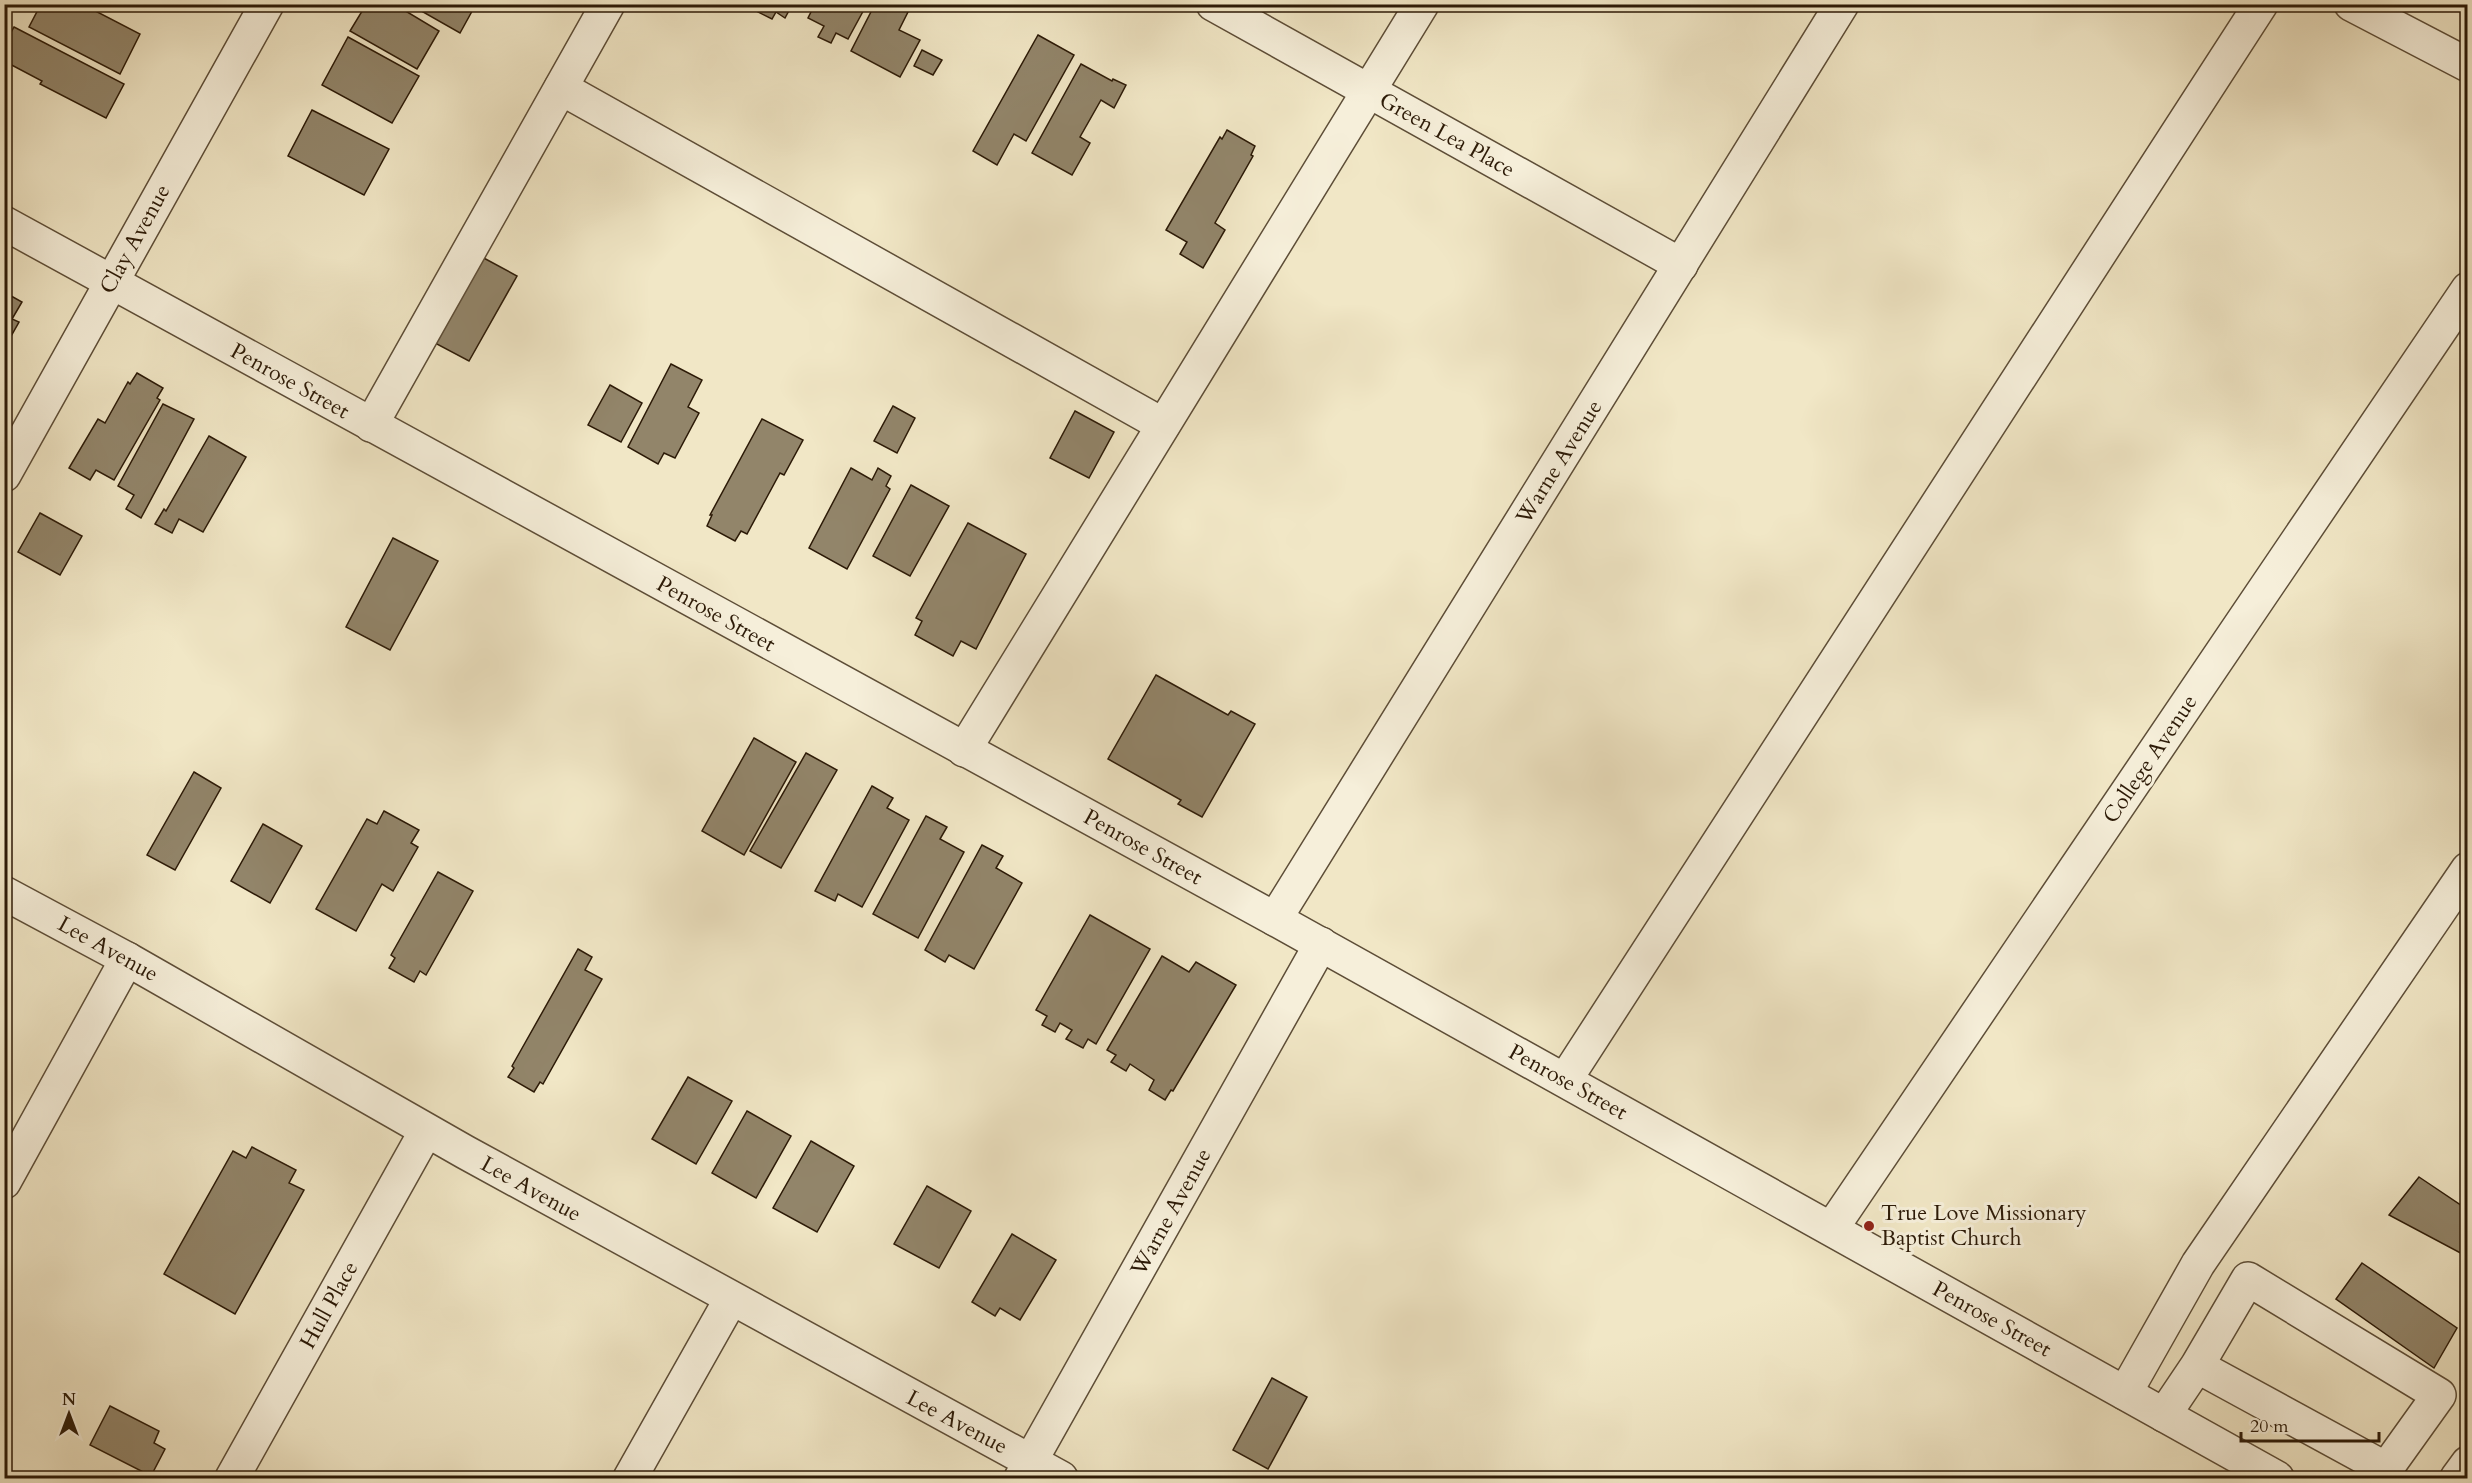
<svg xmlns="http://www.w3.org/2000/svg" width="2472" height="1483" font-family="Cardo,serif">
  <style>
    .building { fill: #92856a; stroke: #2c1a07; stroke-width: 1.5 }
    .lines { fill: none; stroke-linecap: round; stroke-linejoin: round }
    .minor-casing { stroke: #5d4d37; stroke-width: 36 }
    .minor { stroke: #f6efda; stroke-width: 33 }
    .poi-dot { fill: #8f2418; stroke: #f6efda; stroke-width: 2 }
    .labels { text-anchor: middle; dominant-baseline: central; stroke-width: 6; stroke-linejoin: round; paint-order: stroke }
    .street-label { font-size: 22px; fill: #2c1a07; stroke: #f6efda }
    .poi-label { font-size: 22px; fill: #2c1a07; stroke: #f6efda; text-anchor: start }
  </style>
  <rect width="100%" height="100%" fill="#f1e7c6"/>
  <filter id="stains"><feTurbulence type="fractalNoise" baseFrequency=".00333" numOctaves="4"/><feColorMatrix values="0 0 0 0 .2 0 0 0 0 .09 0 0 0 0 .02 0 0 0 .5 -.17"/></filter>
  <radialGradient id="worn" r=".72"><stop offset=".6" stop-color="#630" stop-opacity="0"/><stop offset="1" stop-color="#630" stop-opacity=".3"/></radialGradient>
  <g class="building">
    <polygon points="41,4 82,4 140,34 120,74 29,27"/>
    <polygon points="358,4 394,4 439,31 417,69 350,31 364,8"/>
    <polygon points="409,4 476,4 460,33"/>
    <polygon points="752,4 803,4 799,11 791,7 785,18 776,12 772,19 750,8"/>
    <polygon points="815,4 867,4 848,39 836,33 831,43 818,37 824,26 808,18"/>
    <polygon points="875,4 912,4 899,30 920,40 900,77 851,51"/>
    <polygon points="14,27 124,84 106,118 40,84 42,81 4,61 4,45"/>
    <polygon points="1038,35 1074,55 1026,141 1014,134 997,165 973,151"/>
    <polygon points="348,37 419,76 392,123 322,85"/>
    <polygon points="922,50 942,60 933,75 914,66"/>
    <polygon points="1081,64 1112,81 1113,79 1126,85 1114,108 1101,100 1080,137 1090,143 1072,175 1032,153"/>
    <polygon points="312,110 389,149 364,195 288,156"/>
    <polygon points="1227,130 1255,146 1251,155 1253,156 1215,223 1225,230 1203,268 1180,254 1187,242 1166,230 1220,137 1222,139"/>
    <polygon points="480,256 517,276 469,361 433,342"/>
    <polygon points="4,292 22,302 12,319 19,322 6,345"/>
    <polygon points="671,364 702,380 688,407 699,413 675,458 664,453 658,464 628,447"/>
    <polygon points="137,373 163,388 157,398 160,400 114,480 96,470 90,480 69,468 98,419 105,423 128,382 130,384"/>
    <polygon points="610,385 642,403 621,442 588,425"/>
    <polygon points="163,404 194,419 141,518 126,509 134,495 118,486"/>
    <polygon points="893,406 915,418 897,453 874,441"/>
    <polygon points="1075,411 1114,432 1089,478 1050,458"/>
    <polygon points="762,419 803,440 784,475 780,473 747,534 741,531 735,541 707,526 712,515 710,515"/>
    <polygon points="209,436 246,457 203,532 179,519 172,533 155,524 164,509 166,511"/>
    <polygon points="851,468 872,480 878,468 891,476 886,486 890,489 847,569 809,548"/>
    <polygon points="911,485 949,506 910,576 873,556"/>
    <polygon points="40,513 82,536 60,575 18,552"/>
    <polygon points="968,523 1026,554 976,649 961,641 953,656 915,635 922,621 916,618"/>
    <polygon points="393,538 438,561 390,650 346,627"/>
    <polygon points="1156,675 1228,715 1231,711 1255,724 1202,817 1178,804 1181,800 1108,759"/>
    <polygon points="754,738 796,762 744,855 702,831"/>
    <polygon points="806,753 837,770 781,868 750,851"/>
    <polygon points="194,772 221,788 175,870 147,855"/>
    <polygon points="872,786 893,798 887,808 909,820 862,907 838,894 835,901 815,891"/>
    <polygon points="384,811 419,830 411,843 418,847 393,891 382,884 356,931 316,909 367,819 377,824"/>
    <polygon points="926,816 947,827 940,839 964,852 918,938 873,914"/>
    <polygon points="263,824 302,846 270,903 231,881"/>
    <polygon points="982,845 1003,856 996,868 1022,883 974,969 949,955 945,962 925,950"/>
    <polygon points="438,872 473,891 426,975 420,971 414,982 389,968 395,958 391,955"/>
    <polygon points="1090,915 1150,949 1096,1044 1088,1039 1083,1048 1066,1039 1072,1030 1060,1023 1055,1032 1042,1025 1047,1016 1036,1010"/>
    <polygon points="578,949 592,957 585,970 602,979 543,1084 540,1082 534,1092 508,1077 514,1068 512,1066"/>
    <polygon points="1162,956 1189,972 1196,962 1236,985 1173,1091 1171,1090 1165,1100 1149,1090 1154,1080 1130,1064 1126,1071 1111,1062 1116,1055 1107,1050"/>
    <polygon points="688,1077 732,1101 696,1164 652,1139"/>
    <polygon points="747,1111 791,1136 756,1198 712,1173"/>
    <polygon points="811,1141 854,1166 817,1232 773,1208"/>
    <polygon points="252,1147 296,1170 289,1183 304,1190 235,1314 164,1274 233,1151 246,1158"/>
    <polygon points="2419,1177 2468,1210 2468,1257 2389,1215"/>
    <polygon points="927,1186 971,1211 939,1268 894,1244"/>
    <polygon points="1012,1234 1056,1260 1020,1320 1000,1308 995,1316 972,1302"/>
    <polygon points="2362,1263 2457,1328 2434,1368 2336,1299"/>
    <polygon points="1272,1378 1307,1397 1268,1469 1233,1450"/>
    <polygon points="110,1406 159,1431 154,1443 165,1449 151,1476 90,1445"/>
  </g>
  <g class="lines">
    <defs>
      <g id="minor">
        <polyline points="1213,4 1681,265"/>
        <polyline points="2351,4 2468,65"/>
        <polyline points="561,88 1163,425"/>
        <polyline points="4,223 1275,919 2277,1478"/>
        <polyline points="371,425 608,4"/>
        <polyline points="4,475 267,4"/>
        <polyline points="964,750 1422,4"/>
        <polyline points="4,893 127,959 465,1152 1061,1478"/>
        <polyline points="1275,919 1842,4"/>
        <polyline points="1565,1080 2261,4"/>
        <polyline points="4,1182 127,959"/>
        <polyline points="1832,1228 2468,289"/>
        <polyline points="2125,1393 2198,1264 2468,869"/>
        <polyline points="2164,1415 2197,1366 2248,1279 2439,1395 2386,1469 2197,1366"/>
        <polyline points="232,1478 426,1131"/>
        <polyline points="630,1478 731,1299"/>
        <polyline points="1021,1478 1321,944"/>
        <polyline points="2457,1478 2468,1463"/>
      </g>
    </defs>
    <use href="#minor" class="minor-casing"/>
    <use href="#minor" class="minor"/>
  </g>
  <circle class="poi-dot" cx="1869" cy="1226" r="6"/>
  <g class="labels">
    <g class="street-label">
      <text transform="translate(1447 135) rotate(29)">Green Lea Place</text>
      <text transform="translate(135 239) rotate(-61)">Clay Avenue</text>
      <text transform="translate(290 381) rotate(29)">Penrose Street</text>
      <text transform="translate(1559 462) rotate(-58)">Warne Avenue</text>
      <text transform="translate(716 614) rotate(29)">Penrose Street</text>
      <text transform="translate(2150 759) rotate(-56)">College Avenue</text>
      <text transform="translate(1143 847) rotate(29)">Penrose Street</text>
      <text transform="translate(108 949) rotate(29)">Lee Avenue</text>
      <text transform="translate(1568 1082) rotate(29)">Penrose Street</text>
      <text transform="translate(531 1189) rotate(29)">Lee Avenue</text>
      <text transform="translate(1171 1212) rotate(-61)">Warne Avenue</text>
      <text transform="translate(329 1305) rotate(-61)">Hull Place</text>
      <text transform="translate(1992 1319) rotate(29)">Penrose Street</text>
      <text transform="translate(957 1422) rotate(28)">Lee Avenue</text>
    </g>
    <g class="poi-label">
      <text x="1881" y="1213">True Love Missionary<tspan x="1881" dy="25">Baptist Church</tspan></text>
    </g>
  </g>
  <rect width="2472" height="1483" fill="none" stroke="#f1e7c6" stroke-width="24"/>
  <rect x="6" y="6" width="2460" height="1471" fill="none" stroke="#2c1a07" stroke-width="3"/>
  <rect x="12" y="12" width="2448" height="1459" fill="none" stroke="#2c1a07" stroke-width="1.5"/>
  <g transform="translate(69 1414)" stroke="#f6efda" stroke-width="4.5" paint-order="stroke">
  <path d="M0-4.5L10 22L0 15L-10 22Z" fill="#2c1a07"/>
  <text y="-9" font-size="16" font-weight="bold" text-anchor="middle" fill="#2c1a07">N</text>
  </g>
  <path d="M2241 1432v9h138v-9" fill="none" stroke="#2c1a07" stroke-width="3"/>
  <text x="2250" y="1432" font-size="18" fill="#2c1a07" stroke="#f6efda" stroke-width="4.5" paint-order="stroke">20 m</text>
  <rect width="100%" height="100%" filter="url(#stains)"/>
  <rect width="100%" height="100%" fill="url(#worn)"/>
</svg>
